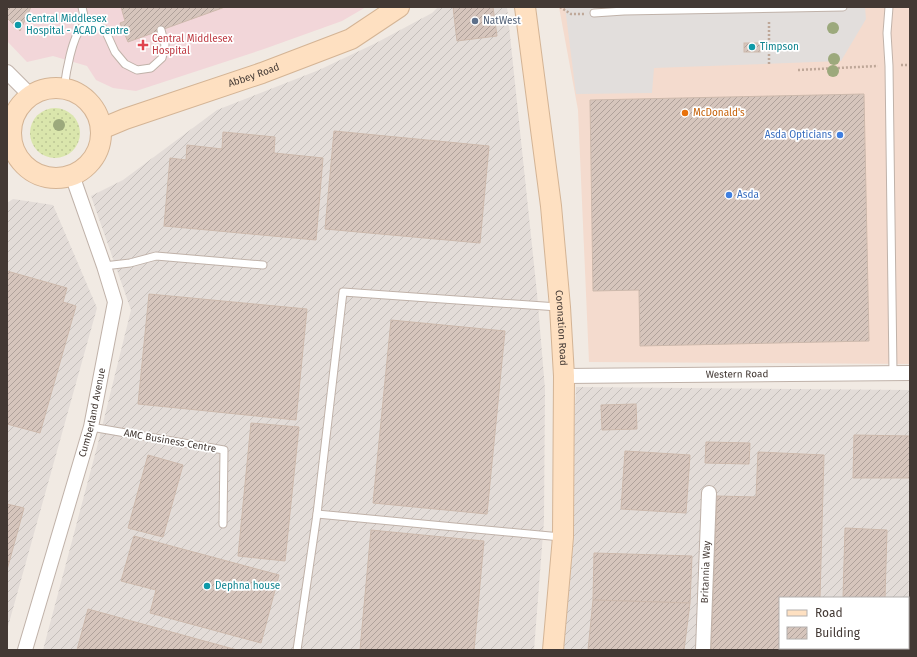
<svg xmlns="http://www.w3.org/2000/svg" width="917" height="657" font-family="'Fira Sans',sans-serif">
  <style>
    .commercial { fill: #f4dbce }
    .industrial { fill: url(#industrial-furrows); fill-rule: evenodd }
    .medical { fill: #f2d6d9 }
    .grass { fill: url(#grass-dots) }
    .parking { fill: #e2dedc }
    .building { fill: url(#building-hatch); stroke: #cdb9ac }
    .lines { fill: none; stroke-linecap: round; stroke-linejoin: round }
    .lane-casing { stroke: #c0b2a9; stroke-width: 9 }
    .street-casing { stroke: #c0b2a9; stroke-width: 16 }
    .secondary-casing { stroke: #d4b495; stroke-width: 22 }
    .path { stroke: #bea798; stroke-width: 2.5; stroke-dasharray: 2 2; stroke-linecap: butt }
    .lane { stroke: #fff; stroke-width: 7 }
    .street { stroke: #fff; stroke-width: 14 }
    .secondary { stroke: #fee0c1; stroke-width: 20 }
    .tree { fill: #9ca97c }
    .service-dot { fill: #5c6f8a; stroke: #fff; stroke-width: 1.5 }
    .culture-dot { fill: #0f9aa8; stroke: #fff; stroke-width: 1.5 }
    .health-dot { fill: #e0444e; stroke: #fff; stroke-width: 1.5 }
    .food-dot { fill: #e8710a; stroke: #fff; stroke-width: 1.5 }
    .shop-dot { fill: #3f7fe0; stroke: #fff; stroke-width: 1.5 }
    .labels { text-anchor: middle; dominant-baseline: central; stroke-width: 3.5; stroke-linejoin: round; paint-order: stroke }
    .culture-label { font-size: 10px; fill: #0d838f; stroke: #fff; text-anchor: start }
    .service-label { font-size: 10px; fill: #4e5e75; stroke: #fff; text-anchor: start }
    .health-label { font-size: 10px; fill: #be3a42; stroke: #fff; text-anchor: start }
    .street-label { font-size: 10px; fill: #433934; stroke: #fff }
    .food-label { font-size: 10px; fill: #c56008; stroke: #fff; text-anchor: start }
    .shop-label { font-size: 10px; fill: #366cbe; stroke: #fff; text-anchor: end }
  </style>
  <defs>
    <pattern id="industrial-furrows" width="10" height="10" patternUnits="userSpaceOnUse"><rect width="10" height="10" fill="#e3dcd8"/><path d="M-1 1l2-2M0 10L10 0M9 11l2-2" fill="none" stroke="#c4beba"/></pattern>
    <pattern id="grass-dots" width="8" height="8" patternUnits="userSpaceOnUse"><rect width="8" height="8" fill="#dae6ac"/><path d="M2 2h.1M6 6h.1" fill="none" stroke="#bcc695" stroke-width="1.8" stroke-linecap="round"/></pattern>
    <pattern id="building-hatch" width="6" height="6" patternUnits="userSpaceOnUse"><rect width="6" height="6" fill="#d6c5bc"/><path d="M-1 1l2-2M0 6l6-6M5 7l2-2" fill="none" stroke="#afa19a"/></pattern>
  </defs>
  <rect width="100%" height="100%" fill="#f1eae3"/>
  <polygon class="commercial" points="559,7 910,7 910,364 589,362 578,110"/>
  <g class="industrial">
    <polygon points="438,7 507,7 537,293 545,389 544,521 534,650 43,650 97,447 131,310 91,196 123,180 217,110 319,70 376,43 432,13"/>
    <polygon points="13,199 53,205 97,308 7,630 7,203"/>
    <path d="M576,387L910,390V650H557L569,534ZM780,598H908V648H780Z"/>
  </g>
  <polygon class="medical" points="7,7 366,7 342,21 264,49 136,91 113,88 96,80 87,66 53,56 27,62 7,41"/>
  <circle class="grass" cx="55" cy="133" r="25"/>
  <polygon class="parking" points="565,7 865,7 866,19 841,61 654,68 652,93 576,94"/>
  <g class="building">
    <polygon points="7,7 31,7 20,31 7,18"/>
    <polygon points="121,7 225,7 128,42 120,23 125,21"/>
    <polygon points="453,7 493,7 497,36 457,41"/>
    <rect x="744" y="43" width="16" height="9"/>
    <polygon points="864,94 869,341 640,346 639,290 593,291 590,100"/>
    <polygon points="334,131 489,146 480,243 325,229"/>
    <polygon points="223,132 275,137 274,153 323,158 316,240 164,226 170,158 186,160 187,145 222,149"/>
    <polygon points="7,271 67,288 63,302 76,306 40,433 7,424"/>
    <polygon points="149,294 307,309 296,420 138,404"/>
    <polygon points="391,320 505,331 487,514 373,503"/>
    <polygon points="636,404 637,429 602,430 601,405"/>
    <polygon points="251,423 299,427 285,561 238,556"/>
    <polygon points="854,435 910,436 910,478 853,478"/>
    <polygon points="706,442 750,443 749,464 705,463"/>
    <polygon points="625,451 690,455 686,513 621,509"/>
    <polygon points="758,452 824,455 820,598 780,598 780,648 818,648 818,650 711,650 717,496 756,497"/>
    <polygon points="148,455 183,465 163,537 128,528"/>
    <polygon points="7,504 24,508 7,570"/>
    <polygon points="845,528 887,530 885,598 843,598"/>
    <polygon points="371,530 484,541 474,650 360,650"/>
    <polygon points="134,536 279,575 261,643 150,613 156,590 121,581"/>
    <polygon points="594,553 692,556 690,603 593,600"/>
    <polygon points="593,600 690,603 684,650 588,650"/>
    <polygon points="88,609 237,650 77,650"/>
    <polygon points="842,648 884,648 884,650 841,650"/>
  </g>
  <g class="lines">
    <defs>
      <g id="lane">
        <polyline points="82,7 86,25"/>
        <polyline points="889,7 887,33 889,66 893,373"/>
        <polyline points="594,13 624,11 843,7"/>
        <path d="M64,88C66,73 72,37 82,27C86,25 90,24 94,23L105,30L115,52L125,64L137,70L151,68L162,58L165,45L161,30"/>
        <polyline points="104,266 130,263 156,256 263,265"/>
        <polyline points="91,427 224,450 223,524"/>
        <polyline points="317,514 561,537"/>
        <polyline points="297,650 317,514 343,292 558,307"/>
      </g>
      <g id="street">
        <polyline points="7,72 30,95"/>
        <path id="s1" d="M564,376L910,373"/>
        <path id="s2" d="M25,650L91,427L115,302L104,266L72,175"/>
        <path id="s3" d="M703,650L709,493"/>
      </g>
      <g id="secondary">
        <path id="s4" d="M525,7L551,206L560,307L564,376L563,537L553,650"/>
        <circle cx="56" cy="133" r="45"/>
        <path id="s5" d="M101,129L125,119L262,73L351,39L399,7"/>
      </g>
    </defs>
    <use href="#lane" class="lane-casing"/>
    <use href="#street" class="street-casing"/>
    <use href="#secondary" class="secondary-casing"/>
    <g class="path">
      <polyline points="560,7 571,14 584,14"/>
      <polyline points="769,64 769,20"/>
      <polyline points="901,65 910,65"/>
      <polyline points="798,70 878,66"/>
    </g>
    <use href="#lane" class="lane"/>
    <use href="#street" class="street"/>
    <use href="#secondary" class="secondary"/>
  </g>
  <g class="tree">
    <circle cx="833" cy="28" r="6"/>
    <circle cx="834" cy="59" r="6"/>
    <circle cx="833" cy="71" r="6"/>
    <circle cx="59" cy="125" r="6"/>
  </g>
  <circle class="service-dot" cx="475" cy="21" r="4"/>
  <g class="culture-dot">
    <circle cx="18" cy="25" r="4"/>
    <circle cx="752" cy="47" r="4"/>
    <circle cx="207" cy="586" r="4"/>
  </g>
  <path class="health-dot" d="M141 39h4v4h4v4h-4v4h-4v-4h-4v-4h4z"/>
  <circle class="food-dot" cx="685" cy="113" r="4"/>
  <g class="shop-dot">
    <circle cx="840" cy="135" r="4"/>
    <circle cx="729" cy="195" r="4"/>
  </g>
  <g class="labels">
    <g class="culture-label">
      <text x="26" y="19">Central Middlesex<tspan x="26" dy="12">Hospital - ACAD Centre</tspan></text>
      <text x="760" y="47">Timpson</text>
      <text x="215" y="586">Dephna house</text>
    </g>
    <g class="service-label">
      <text x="483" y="21">NatWest</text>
    </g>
    <g class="health-label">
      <text x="152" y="39">Central Middlesex<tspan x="152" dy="12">Hospital</tspan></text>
    </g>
    <g class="street-label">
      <text stroke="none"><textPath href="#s5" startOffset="162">Abbey Road</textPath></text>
      <text stroke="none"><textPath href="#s4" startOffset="323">Coronation Road</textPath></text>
      <text stroke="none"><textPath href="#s1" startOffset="173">Western Road</textPath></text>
      <text stroke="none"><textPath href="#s2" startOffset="247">Cumberland Avenue</textPath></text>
      <text transform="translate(170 441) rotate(10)">AMC Business Centre</text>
      <text stroke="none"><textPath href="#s3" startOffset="78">Britannia Way</textPath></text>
    </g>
    <g class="food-label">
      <text x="693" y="113">McDonald's</text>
    </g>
    <g class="shop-label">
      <text x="832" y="135">Asda Opticians</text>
      <text x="737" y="195" text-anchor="start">Asda</text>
    </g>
  </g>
  <rect width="917" height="657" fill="none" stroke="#433934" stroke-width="16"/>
  <rect x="779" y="597" width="130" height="52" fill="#ffffff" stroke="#b4b0ae"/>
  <rect x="787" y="610" width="20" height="6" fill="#fee0c1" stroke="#b4b0ae"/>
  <text x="815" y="617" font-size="12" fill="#433934">Road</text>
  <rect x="787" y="627" width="20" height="12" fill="url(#building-hatch)" stroke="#b4b0ae"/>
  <text x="815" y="637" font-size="12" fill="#433934">Building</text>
</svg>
